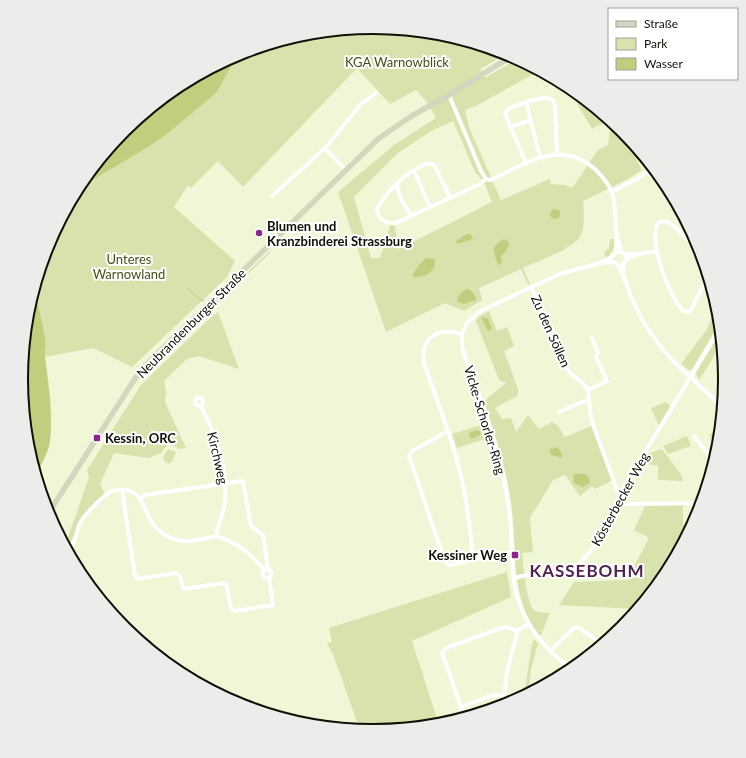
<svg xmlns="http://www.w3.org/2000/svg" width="746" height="758" font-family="Lato,sans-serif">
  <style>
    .green { fill: #d7e2ad; fill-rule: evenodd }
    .water { fill: #c0cf7e }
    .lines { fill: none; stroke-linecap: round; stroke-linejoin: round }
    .stream { stroke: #c0cf7e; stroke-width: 1 }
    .street { stroke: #fff; stroke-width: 4 }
    .secondary { stroke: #d3d7c0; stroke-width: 5.5 }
    .poi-dot { fill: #8c268c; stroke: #fff; stroke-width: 1.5 }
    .labels { text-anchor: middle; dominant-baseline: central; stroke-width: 4; stroke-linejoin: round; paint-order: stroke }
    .park-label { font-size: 13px; fill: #464f14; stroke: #fff }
    .poi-label { font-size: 13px; font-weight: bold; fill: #0f1106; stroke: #fff; text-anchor: start }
    .street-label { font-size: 13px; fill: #0f1106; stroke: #fff }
    .district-label { font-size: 17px; font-weight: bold; letter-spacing: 1px; fill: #522151; stroke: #fff }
    .rim { fill: none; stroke: #0f1106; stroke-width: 2 }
  </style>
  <rect width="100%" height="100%" fill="#f0f7d6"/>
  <g class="green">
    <path d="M373,27L442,34L507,54L480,69L485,78L517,59L539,71L476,106L465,110L469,127L501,200L550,179L551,184L565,185L572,188L598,150L608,145L611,121L622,130L639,151L634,155L642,170L628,179L583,201C584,210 585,229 580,237C571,250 537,261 523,268L530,284H528L521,269L479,288L482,300L464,311L445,303L386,332L338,192L394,145L436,118L427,102L416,90L390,104L357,68L243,187L218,161L191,188L188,185L174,207L235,261L227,277L132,367L93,348L45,357C49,382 55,425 48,450C45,458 40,467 36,475L28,447L21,379L28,310L48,244L80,183L124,130L178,86L239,54L305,34ZM453,121L475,172L484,182L492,202L399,249L394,223H391L380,258H371L354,197L398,153L431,131Z"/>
    <polygon points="566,85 569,86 609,120 592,129"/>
    <polygon points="610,239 614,239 614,248 609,256 605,257 604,254 607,249 609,249"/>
    <polygon points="717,305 719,320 715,331 692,369 689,370 681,364 707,329"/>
    <path d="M489,311L497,331L507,327L514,346L504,351L518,389V395L495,408L502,419L511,418L516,432L528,415L539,429L552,422L558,426L565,437L593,425L613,480L595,489L592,486L580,496L565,475L553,480L530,518L533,552L522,553C523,563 527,605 534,610C539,613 545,613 550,613L541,635H539C521,611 517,587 515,557H517V553H515C514,534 513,514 510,495C505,463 494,432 484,401L506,383L499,380L476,321L478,317Z"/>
    <polygon points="218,312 239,369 199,356 187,359 164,381 166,392 165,402 186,448 180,449 168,444 161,453 148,458 114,453 100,484 104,492 103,495 83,515 74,537 66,548 65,546 89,477 87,470 141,385 207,321"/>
    <polygon points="720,333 721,348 718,346 713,358 699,380 696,373"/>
    <polygon points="666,402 672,408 660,428 651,408"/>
    <polygon points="484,424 488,438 457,448 452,434"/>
    <polygon points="718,426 720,428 719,439 716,442 709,436"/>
    <polygon points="687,436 691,446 668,454 663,446"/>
    <polygon points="168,449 176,452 171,463 166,463 163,457"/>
    <polygon points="662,449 682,476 683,481 658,480 658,466 642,463 647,454"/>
    <polygon points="683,505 683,524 693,524 666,575 637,609 559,605 574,582 627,580 649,538 634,530 645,506"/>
    <polygon points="507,572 511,597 412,641 439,725 373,731 360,730 333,654 327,643 332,642 329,628"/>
    <polygon points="534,639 538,644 531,669 529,693 524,695 532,644"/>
  </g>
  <g class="water">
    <polygon points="238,54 216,93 168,133 148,147 77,189 80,183 120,135 166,104 192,79"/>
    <circle cx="555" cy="214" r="5"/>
    <path d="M467,234C471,234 472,235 473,239L457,244L456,241Z"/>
    <path d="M504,239L508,241L509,245L506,251L501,256L502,262L499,265H498C494,250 489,248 504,239Z"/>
    <path d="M427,258L435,259C437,272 425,277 414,277L412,275C417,269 420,262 427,258Z"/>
    <path d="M36,284C35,303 43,320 45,339C46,345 44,351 45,358C48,385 53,413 50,441C48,453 41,464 36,475L28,447L21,379L28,310Z"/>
    <path d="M469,289L476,297V300L464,304L458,302L457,298C460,293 463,290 469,289Z"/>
    <polygon points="481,317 488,319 492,329 489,331 487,329"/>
    <polygon points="478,430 480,432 480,435 472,439 470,438 469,433"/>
    <polygon points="557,447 561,452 562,458 551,455 549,449"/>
    <polygon points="573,474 584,474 588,476 590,483 582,487 574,483"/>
  </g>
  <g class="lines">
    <g class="stream">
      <polyline points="187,288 201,300 204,301"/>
      <polyline points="213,303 215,304 270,252"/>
    </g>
    <g class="street">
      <path d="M449,95L481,171L486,179L490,180L493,179C526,163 561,139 595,169C602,176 609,184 612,193C617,207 614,222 617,236C618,241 620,246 621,251"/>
      <polyline points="526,102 540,157"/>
      <polyline points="510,127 531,120"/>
      <polyline points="325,148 346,171"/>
      <path d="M526,163L505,114L508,109C516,106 545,93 552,100C554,101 555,104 555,106L557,154"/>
      <polyline points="414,171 430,207"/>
      <path d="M397,183C398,195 404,207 412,215"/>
      <polyline points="612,192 640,177 653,168"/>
      <polyline points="272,196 325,148 361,104 376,93"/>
      <path d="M450,197L434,165L433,164C418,160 381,195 377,210C379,221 386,224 396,223L480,184L486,179"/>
      <path d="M700,251L670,223L664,221L658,223C648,241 669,297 683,311L688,312L691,310L708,276"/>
      <polyline points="616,252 617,236"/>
      <polyline points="625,254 639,254"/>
      <polyline points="627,259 639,254 657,251"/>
      <polyline points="601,262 610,258 618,251 625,254 627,259 623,264 624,277 631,297 645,325 661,347 672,360 722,407"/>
      <polyline points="531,287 566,368 571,374 583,383 588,390 590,411 593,425 619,495 620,504 599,542 573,570 570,576"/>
      <polyline points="588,390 607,381 596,357 598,353 592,338"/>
      <circle cx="199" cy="402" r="4"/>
      <path d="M200,405C215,432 228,469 225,500C224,513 218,524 216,536C238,542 250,554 265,570"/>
      <polyline points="559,412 589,399"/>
      <path d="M448,431C458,461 466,491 469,523C471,535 473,548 471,560L451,565H448L444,559L409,456L412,451Z"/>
      <path d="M448,431L424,363C421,349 427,334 443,332C449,331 456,333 462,334"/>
      <polyline points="694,436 714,461"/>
      <polyline points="122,490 135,576 137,579 176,573 180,576 182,586 184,589 225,583 227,587 231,609 236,611 273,605 269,578"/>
      <polyline points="619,495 712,341 720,326"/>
      <polyline points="140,498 145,495 243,481 250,522 252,527 263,535 268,570"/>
      <polyline points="620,504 702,503"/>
      <path d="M67,550C77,543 75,533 80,523C85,514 99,500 107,494C110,491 115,490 119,490C141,488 142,506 151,521C158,532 170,540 183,541C194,542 206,538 216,536"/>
      <polyline points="471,560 512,552"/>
      <circle cx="267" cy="574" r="4.5"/>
      <polyline points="514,578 536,573 573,570"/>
      <polyline points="550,651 575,627 579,628 602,644"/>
      <path d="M572,669C545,650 524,624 516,592C511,571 512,549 511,528C510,512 507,495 504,480C495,436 479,393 463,352L462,345V334L467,323L479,312L508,298L560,274L600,263L614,262L618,265L624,277"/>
      <polyline points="504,695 493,695 461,707 442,653 446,648 501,628 507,627 518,631"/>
      <polyline points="503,706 507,671 517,633 520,629 529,624"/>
      <polyline points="461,707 465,717"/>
    </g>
    <polyline class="secondary" points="48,514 136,377 147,364 378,139 410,117 449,95 512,56"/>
  </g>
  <g class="poi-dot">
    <circle cx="259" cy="233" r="4"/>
    <rect x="93" y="434" width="8" height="8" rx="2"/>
    <rect x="511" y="551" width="8" height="8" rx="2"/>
  </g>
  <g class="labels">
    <g class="park-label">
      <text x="397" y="62">KGA Warnowblick</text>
      <text x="129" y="259">Unteres<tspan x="129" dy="15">Warnowland</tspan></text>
    </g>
    <g class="poi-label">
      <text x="267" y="226">Blumen und<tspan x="267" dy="15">Kranzbinderei Strassburg</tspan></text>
      <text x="105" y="438">Kessin, ORC</text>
      <text x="507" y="555" text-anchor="end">Kessiner Weg</text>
    </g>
    <g class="street-label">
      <text transform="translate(191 323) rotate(-45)">Neubrandenburger Straße</text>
      <text transform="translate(551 331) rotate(66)">Zu den Söllen</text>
      <text transform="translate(485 420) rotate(73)">Vicke-Schorler-Ring</text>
      <text transform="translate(218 458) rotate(77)">Kirchweg</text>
      <text transform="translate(620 499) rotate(-61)">Kösterbecker Weg</text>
    </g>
    <g class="district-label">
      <text x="587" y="570">KASSEBOHM</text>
    </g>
  </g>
  <path d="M0 0H746V758H0ZM28 379a345 345 0 1 1 690 0a345 345 0 1 1-690 0Z" fill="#ececeb" fill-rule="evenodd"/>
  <path class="rim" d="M28 379a345 345 0 1 1 690 0a345 345 0 1 1-690 0Z"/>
  <rect x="608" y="8" width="130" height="72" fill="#ffffff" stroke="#9fa09b"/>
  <rect x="616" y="21" width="20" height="6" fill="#d3d7c0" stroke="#9fa09b"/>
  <text x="644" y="28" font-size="12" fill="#0f1106">Straße</text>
  <rect x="616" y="38" width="20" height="12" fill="#d7e2ad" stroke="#9fa09b"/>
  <text x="644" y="48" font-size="12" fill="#0f1106">Park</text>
  <rect x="616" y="58" width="20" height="12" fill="#c0cf7e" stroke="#9fa09b"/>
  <text x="644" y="68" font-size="12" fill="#0f1106">Wasser</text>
</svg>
